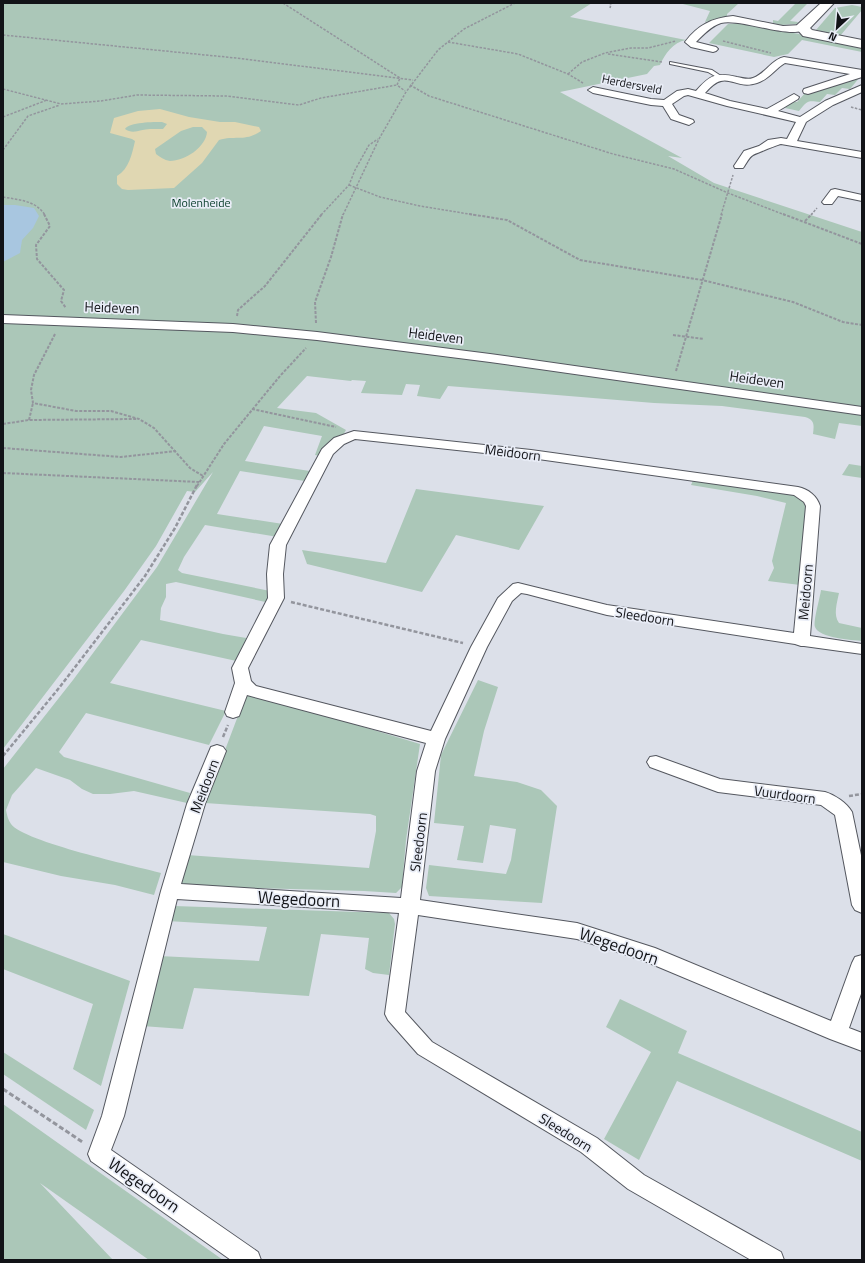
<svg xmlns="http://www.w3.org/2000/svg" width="865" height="1263" font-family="'Titillium Web',sans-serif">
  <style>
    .green { fill: #abc7b8 }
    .sand { fill: #e0d7b2; fill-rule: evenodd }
    .water { fill: #a8c6e0 }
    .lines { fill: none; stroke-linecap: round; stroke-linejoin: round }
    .lane-casing { stroke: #54575f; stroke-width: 2 }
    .street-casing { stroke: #54575f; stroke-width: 2 }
    .secondary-casing { stroke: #54575f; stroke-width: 2 }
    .path-far3 { stroke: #93959d; stroke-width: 1.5; stroke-dasharray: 2.5 1.5; stroke-linecap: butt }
    .path-far2 { stroke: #93959d; stroke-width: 2; stroke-dasharray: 3 1.5; stroke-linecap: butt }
    .path-far1 { stroke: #93959d; stroke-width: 2.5; stroke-dasharray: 4 2; stroke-linecap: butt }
    .path { stroke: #93959d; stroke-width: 3; stroke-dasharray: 5 2.5; stroke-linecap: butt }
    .lane { fill: #fff; fill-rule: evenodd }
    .street { fill: #fff; fill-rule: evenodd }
    .secondary { fill: #fff; fill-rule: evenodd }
    .labels { text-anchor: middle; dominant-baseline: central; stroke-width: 3.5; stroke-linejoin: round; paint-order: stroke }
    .far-street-label { font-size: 12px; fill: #121317; stroke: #e9edf7 }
    .far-park-label { font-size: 12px; fill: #053a27; stroke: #e9edf7 }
    .street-label { font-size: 14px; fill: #121317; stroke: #e9edf7 }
    .near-street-label { font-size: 17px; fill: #121317; stroke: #e9edf7 }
  </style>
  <rect width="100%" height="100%" fill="#dce0e9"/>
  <g class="green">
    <path d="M3,3H592L570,17L686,40C673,42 665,54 660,65L654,66L647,74L560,92L682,158L668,156L714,183L862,232V426L839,423L835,439L813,434C814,425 815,420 805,417L722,406L654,403L448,386L440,399L417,396L420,385L406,384L402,395L361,393L366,381L352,380L351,381L307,376L277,408L316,413L346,430L330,458L315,455L322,436L264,426L245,461L323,473L318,483L240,471L217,514L296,526L290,539L205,525L184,557L178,570L182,573L275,592L270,603L176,582L166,584V597L161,608L160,620L223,634L252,639L241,662L141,640L110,683L226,711L209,745L86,713L59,752L64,757L190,793L187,803L134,791L110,794H93L82,789L70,780L36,768L12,795L6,810C7,815 8,820 11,824C24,842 135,866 161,873L154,895L115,885L61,876L3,862V769L73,680L157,567L213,472L195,492L187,491L156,546L124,591L3,749Z"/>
    <polygon points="679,3 739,3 727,14 727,18 705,22 710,11"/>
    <polygon points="796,3 808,3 790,21 798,22 797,24 781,25 773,23 773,20 778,21"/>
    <polygon points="852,5 862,7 862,10 840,36 816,30 835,8"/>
    <polygon points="741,23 862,46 862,52 802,40 788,54 774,57 709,43 728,24"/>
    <path d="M860,77L850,89L842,88L835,95L827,94L820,102C807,100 807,101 799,111L785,108L790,101L797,102L806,92Z"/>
    <polygon points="849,464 862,466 862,478 842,475"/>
    <polygon points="695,476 791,493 812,506 800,585 768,581 774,568 772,561 786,503 757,496 691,485"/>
    <polygon points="416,489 544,506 519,550 456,535 422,592 307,564 302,550 386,563"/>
    <path d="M821,590L839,593C837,603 833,615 839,623L862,628V641C852,640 819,638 815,627C813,621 820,598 821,590Z"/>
    <polygon points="478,680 498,687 484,731 474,776 517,782 541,790 557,806 542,903 429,896 426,888 429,865 506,874 511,860 516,829 490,825 483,863 457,860 464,826 434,823 441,755"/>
    <polygon points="247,692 420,744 406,840 402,887 396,893 364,891 180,886 187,855 369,868 376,831 376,816 370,814 205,803"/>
    <polygon points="174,906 389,913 394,919 395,924 389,975 373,973 365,969 369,938 321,934 309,996 194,988 183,1029 142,1026 159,956 259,961 267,927 167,921"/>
    <polygon points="3,934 130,981 101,1086 73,1069 93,1004 3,969"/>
    <polygon points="620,999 687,1031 678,1053 862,1132 862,1161 677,1081 639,1160 604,1139 651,1052 606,1027"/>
    <polygon points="3,1052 94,1110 86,1130 3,1074"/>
    <polygon points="3,1104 223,1260 149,1260 40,1183 113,1260 3,1260"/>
  </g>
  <path class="sand" d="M160,109L189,117L220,122H235L259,127L261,131C245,142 236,135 219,140L202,163L174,188L128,190L122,189L117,184V176C129,169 132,154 135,141L132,139L110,133L114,118L138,111ZM162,122L167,124L163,129C158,129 154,129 150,129C141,129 133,135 125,129C129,122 154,122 162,122ZM193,127H202L207,132C206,147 185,161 170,161C164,160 160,157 156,154L155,149L181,131Z"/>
  <polygon class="water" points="3,205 15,205 34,208 39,216 33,228 22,240 20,253 3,262"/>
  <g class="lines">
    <defs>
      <polygon id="lane" points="670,62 712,70 724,78 720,79 708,72 670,64"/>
      <g id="street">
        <path d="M733,16L783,26L802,25L807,28C794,41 741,18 721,23C711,26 703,35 696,42L716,47L718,49L716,51L713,52L691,47L685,42C698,25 712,18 733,16Z"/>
        <path d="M784,57L862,70V77L808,94L804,93L803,91L804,89L850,74L785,63C775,69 768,80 757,83C733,91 727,67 705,93L730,101L767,109L794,94L799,97L798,99L778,111L800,117L825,101L862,85V92L833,105L806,122L797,141L862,152V158L781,144C777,145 757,153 753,155C749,157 746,164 743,168H735L734,166L744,151L759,146L768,140L781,138L787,139L796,122L727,106L688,95L684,96L672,104L679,115L693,120L694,122L689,125L671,119L663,106L651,105L593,93L588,90L593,87L651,99L664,100L677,91L688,89L696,91C710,75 716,72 737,77C742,78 748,80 753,78C765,74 771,60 784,57Z"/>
        <polygon points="835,189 862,195 862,201 838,196 832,204 824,204 822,202 831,190"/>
        <polygon points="3,315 233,324 317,332 490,354 862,407 862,415 490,362 317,340 233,332 3,323"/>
        <path d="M354,431L531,450L798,487C808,489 817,496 820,506L810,636L862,644V654L804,646H801L795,644L607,615L527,594L521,593L512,601L487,647L445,739L435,771L420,900L577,923L655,948L831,1021L852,963L855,957L862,955V991L849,1028L862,1033V1051L830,1039L642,960L577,939L418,915L405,1012L432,1042L597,1138L644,1175L781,1252L784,1260H751L628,1189L581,1152L418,1054L388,1020L385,1014L399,913L177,899L124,1116L111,1150L258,1252L261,1260H231L91,1161L88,1154L102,1116L161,891L187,804L211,747L217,745L223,747L226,751L205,804L181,884L401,898L417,771L426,743L247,695L239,716L233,718L227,716L225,712L235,683L232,668L268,598L267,574L270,545L322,449L334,438ZM355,439L531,458L794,495L804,502L806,506L794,633L607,605L518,583L513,584L498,598L471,647L431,731L256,686L251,681L248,668L284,598L283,574L286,545L333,454L344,444Z"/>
        <path d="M656,756L720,779L825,792C835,795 847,803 852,812L862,860V913L855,910L852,905L835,815L821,805L718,792L650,767L647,762L650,757Z"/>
      </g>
      <polygon id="secondary" points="821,3 834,3 810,28 812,30 862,40 862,48 803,36 796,28 797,25"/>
    </defs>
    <use href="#lane" class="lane-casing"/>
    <use href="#street" class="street-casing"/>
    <use href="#secondary" class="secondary-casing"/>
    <g class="path-far3">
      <polyline points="283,3 400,78 397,85 405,91"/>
      <polyline points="609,3 611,4 610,8"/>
      <polyline points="3,35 236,58 413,80"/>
      <polyline points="723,41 771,53"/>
      <polyline points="448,42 518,54 568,74 583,83"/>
      <polyline points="608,54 662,62"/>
      <polyline points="568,74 582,62 605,53 631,48 648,48 676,41"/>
      <polyline points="410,85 429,96 613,154 674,169 728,193 785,215"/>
      <polyline points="3,89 61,104 101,101 137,95 226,96 299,105 321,98 397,85"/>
      <polyline points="851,107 862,110"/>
      <polyline points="3,117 47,100"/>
      <polyline points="3,150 28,116 60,105"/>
      <polyline points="349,185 380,197 420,206 475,215"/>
      <path d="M3,197C19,200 35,200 45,215"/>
      <polyline points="321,215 349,185 355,170 369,145 378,139"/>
      <polyline points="343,215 379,139 406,92 438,50 464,29 515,3"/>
      <polyline points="721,215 733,175"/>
      <polyline points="811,215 817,208"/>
    </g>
    <g class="path-far2">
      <polyline points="44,214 50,226 36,245 37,259 64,290 61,301 66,308"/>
      <polyline points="469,214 507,220 580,260 702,280 793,302 843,322 862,325"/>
      <polyline points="783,214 862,244"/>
      <polyline points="805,221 812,214"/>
      <polyline points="237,316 238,310 265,286 322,214"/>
      <polyline points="316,323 315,302 331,257 343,214"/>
      <polyline points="55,334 34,375 31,390 33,403 76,411 111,411 139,419 154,428 190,468 203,476"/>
      <polyline points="673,335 704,339"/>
      <polyline points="676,371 722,214"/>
      <polyline points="252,409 336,427"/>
      <polyline points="29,420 33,403"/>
      <polyline points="3,424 29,420 136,419"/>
      <polyline points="3,448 121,457 176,451"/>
      <polyline points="3,473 199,482"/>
      <polyline points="197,486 224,444 280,376 306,348"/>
    </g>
    <g class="path-far1">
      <polyline points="291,602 463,643"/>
      <polyline points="223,737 228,725"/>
      <polyline points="3,756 59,688 145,576 175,528 197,485"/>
      <polyline points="849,796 862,794"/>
    </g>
    <polyline class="path" points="3,1089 84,1143"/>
    <use href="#lane" class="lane"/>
    <use href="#street" class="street"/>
    <use href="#secondary" class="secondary"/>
  </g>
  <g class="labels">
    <g class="far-street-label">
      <text transform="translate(632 84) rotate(11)">Herdersveld</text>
    </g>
    <g class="far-park-label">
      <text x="201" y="202">Molenheide</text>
    </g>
    <g class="street-label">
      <text transform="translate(112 307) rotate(2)">Heideven</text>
      <text transform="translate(436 335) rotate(7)">Heideven</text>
      <text transform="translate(757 379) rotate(8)">Heideven</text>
      <text transform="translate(513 452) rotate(7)">Meidoorn</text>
      <text transform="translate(805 592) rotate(-85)">Meidoorn</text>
      <text transform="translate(645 616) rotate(9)">Sleedoorn</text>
      <text transform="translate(204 786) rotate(-69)">Meidoorn</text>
      <text transform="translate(785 794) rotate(8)">Vuurdoorn</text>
      <text transform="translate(418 842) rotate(-83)">Sleedoorn</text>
      <text transform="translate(566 1132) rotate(32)">Sleedoorn</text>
    </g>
    <g class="near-street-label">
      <text transform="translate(299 899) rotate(3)">Wegedoorn</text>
      <text transform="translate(619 946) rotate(19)">Wegedoorn</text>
      <text transform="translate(144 1185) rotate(35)">Wegedoorn</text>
    </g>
  </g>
  <rect width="865" height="1263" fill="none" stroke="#121317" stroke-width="8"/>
  <g transform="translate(837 28) rotate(206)" stroke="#e9edf7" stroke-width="3" paint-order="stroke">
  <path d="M0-3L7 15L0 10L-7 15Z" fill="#121317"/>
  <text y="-6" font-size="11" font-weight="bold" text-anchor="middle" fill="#121317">N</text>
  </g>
</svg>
